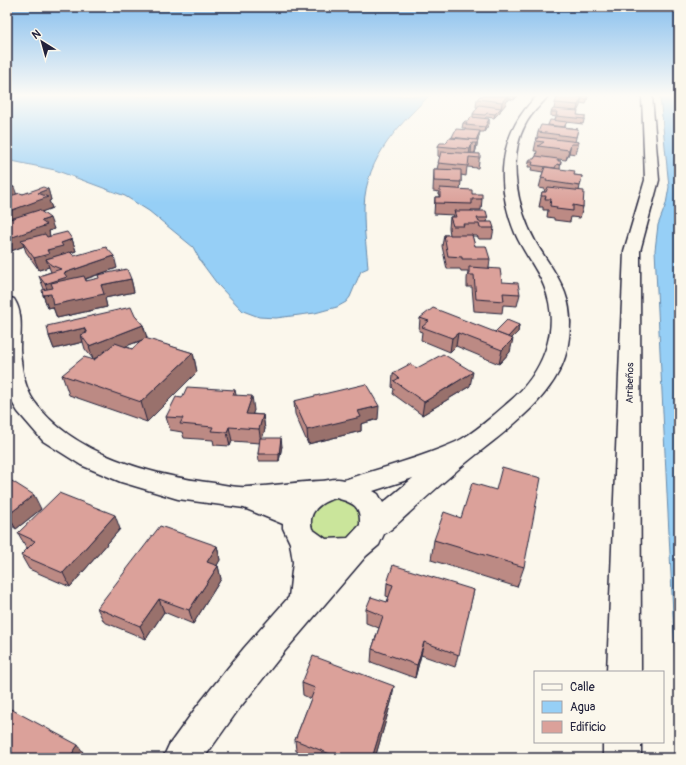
<svg xmlns="http://www.w3.org/2000/svg" width="686" height="765" font-family="Pangolin,sans-serif">
  <style>
    .green { fill: #cae59b; stroke: #76846b }
    .water { fill: #96cff6; stroke: #688aab }
    .lines { fill: none; stroke-linecap: round; stroke-linejoin: round }
    .street-casing { stroke: #22223b; stroke-width: 3 }
    .street { fill: #fbf7ec; fill-rule: evenodd }
    .wall { fill: #bc8a84; stroke: #22223b; fill-rule: evenodd }
    .shaded-wall { fill: #99716c; stroke: #22223b }
    .building { fill: #dba19a; stroke: #22223b }
    .labels { text-anchor: middle; dominant-baseline: central; stroke-width: 4; stroke-linejoin: round; paint-order: stroke }
    .street-label { font-size: 10px; fill: #22223b; stroke: #fbf7ec }
  </style>
  <rect width="100%" height="100%" fill="#fbf7ec"/>
  <filter id="ink" filterUnits="userSpaceOnUse"><feTurbulence type="fractalNoise" baseFrequency=".025" numOctaves="2"/><feDisplacementMap in="SourceGraphic" scale="8" xChannelSelector="R" yChannelSelector="G"/><feConvolveMatrix kernelMatrix="1 2 1 2 8 2 1 2 1" color-interpolation-filters="sRGB"/></filter>
  <g filter="url(#ink)">
    <polygon class="green" points="331,497 350,500 363,512 360,535 335,545 311,534 308,512"/>
    <g class="water">
      <path d="M7,96H429C394,130 362,163 364,216C364,234 367,251 368,268L361,271L350,297L346,302L337,307L315,313L276,318L259,317L243,311L218,285L201,262L193,247L149,211L125,196L55,170L7,160Z"/>
      <polygon points="660,96 679,96 679,736 655,250 658,225 666,204 669,187"/>
    </g>
    <g class="lines">
      <defs>
        <g id="street">
          <path d="M537,96H548C540,106 531,113 525,125C507,159 517,208 535,241C545,259 558,274 565,293C571,309 571,328 568,344C560,400 493,438 454,473C439,486 424,499 409,513C401,520 393,529 384,534L379,545L366,556L284,652L238,710L204,758H163L169,745L198,705L244,648L289,597L293,562L290,543L283,528V524L244,508L178,499L121,482L81,465L43,441L18,412L7,394V297L14,299C24,314 20,333 20,349C21,366 24,387 34,401C72,454 153,476 214,483C225,485 237,488 247,487C272,486 296,482 320,481C329,481 334,477 344,480C381,468 420,458 456,442C473,434 494,415 509,402C542,374 562,329 544,286C537,268 523,252 515,233C495,184 498,134 537,96ZM413,478L383,503L378,494L373,491ZM336,498C354,503 361,506 360,525L348,538L326,539L312,529C307,512 320,502 336,498Z"/>
          <polygon points="642,96 652,96 659,180 640,251 641,672 607,672 624,251 645,180"/>
          <rect x="603" y="742" width="38" height="16"/>
        </g>
      </defs>
      <use href="#street" class="street-casing"/>
      <use href="#street" class="street"/>
    </g>
    <g class="wall">
      <polygon points="480,96 518,96 514,100 510,99 507,101 506,104 500,110 500,112 494,118 486,117 485,119 489,119 489,124 484,132 480,132 475,153 471,153 470,154 480,154 478,168 467,167 466,176 461,175 461,182 460,189 472,194 482,199 481,210 471,210 471,211 488,218 487,222 494,228 492,239 479,239 477,236 472,236 475,246 490,259 489,268 502,282 520,294 517,306 503,305 502,313 474,311 472,287 467,287 467,279 468,271 461,271 460,269 447,269 442,246 444,235 450,235 449,228 450,217 453,217 454,215 434,214 435,197 439,197 439,192 433,191 434,169 437,169 440,157 438,156 438,146 446,143 452,137 465,130 465,128 462,128 463,123 468,121 473,117 473,114 478,108 476,107 477,99"/>
      <polygon points="588,97 586,104 580,103 577,111 577,115 585,116 583,124 566,122 565,127 578,129 575,142 579,142 576,154 569,153 566,160 558,159 558,161 561,161 560,169 574,175 582,176 579,191 583,207 580,218 571,217 570,222 554,220 554,218 547,217 548,210 543,210 543,207 539,207 542,192 544,192 545,189 539,188 543,172 531,170 532,167 528,167 529,162 534,159 536,156 537,151 534,151 538,132 555,120 556,117 551,116 551,112 554,109 555,103"/>
      <polygon points="7,185 16,194 23,194 48,189 51,200 49,201 52,208 41,212 54,229 49,231 50,237 72,239 76,251 71,253 74,256 117,268 86,279 86,281 131,279 134,292 105,298 107,307 57,318 53,307 48,308 43,295 44,289 39,276 51,272 49,267 39,270 26,252 24,246 11,251 7,249"/>
      <path d="M135,316L143,325L147,338L146,339L193,353L197,372L147,422L69,395L62,375L94,360L97,358L93,359L85,349L83,342L54,349L49,336ZM142,340L132,349L126,346Z"/>
      <polygon points="420,318 495,332 519,325 518,332 512,338 510,352 499,364 456,346 450,352 421,340 422,332 419,331"/>
      <polygon points="417,368 470,386 422,415 393,394 394,389 392,387 393,373"/>
      <polygon points="235,390 236,395 254,410 252,414 263,415 265,429 262,438 282,446 279,461 259,461 258,454 260,443 232,441 230,446 214,445 213,440 184,438 182,432 170,430 166,417 182,398"/>
      <polygon points="294,401 378,419 361,424 361,431 308,444 295,414"/>
      <polygon points="7,478 41,509 16,529 7,522"/>
      <polygon points="461,518 524,567 517,587 431,560 434,540"/>
      <polygon points="120,529 70,587 29,569 21,555 28,548 26,547 18,533"/>
      <polygon points="217,546 220,560 217,565 218,566 221,579 193,624 164,612 146,639 104,622 97,608"/>
      <polygon points="387,583 474,590 455,667 421,655 415,678 371,662 372,649 379,628 366,623 366,609 387,602 389,597 386,596"/>
      <polygon points="302,683 392,699 375,758 313,758 296,751 295,740 311,699 303,695"/>
    </g>
    <g class="shaded-wall">
      <polygon points="507,96 508,96 506,104 501,110 502,102"/>
      <polygon points="508,96 510,96 510,99 508,101"/>
      <polygon points="515,96 518,96 514,100"/>
      <polygon points="582,97 580,106 576,114 578,105"/>
      <polygon points="501,108 500,112 494,118 495,114"/>
      <polygon points="489,119 489,124 484,132 485,127"/>
      <polygon points="480,131 479,136 478,140 476,150 475,153 476,140"/>
      <polygon points="472,143 471,153 468,159 470,149"/>
      <polygon points="571,144 569,153 566,160 569,150"/>
      <polygon points="14,187 18,198 7,203 7,190"/>
      <polygon points="48,189 51,200 49,201 52,208 7,225 7,212 38,193"/>
      <polygon points="50,218 54,229 49,231 50,237 26,246 21,240 24,246 11,251 7,242 7,239 41,221"/>
      <polygon points="72,239 76,251 46,259 49,267 39,270 34,258 61,243"/>
      <polygon points="114,256 117,268 70,284 101,285 131,279 134,292 105,298 107,307 57,318 53,307 48,308 43,295 49,294 45,284 64,273"/>
      <polygon points="143,325 147,338 93,359 89,346"/>
      <polygon points="519,325 518,332 504,346 506,339"/>
      <polygon points="84,328 89,341 81,335 83,342 54,349 49,336"/>
      <polygon points="458,333 456,346 450,352 452,338"/>
      <polygon points="513,339 510,352 499,364 502,350"/>
      <polygon points="193,353 197,372 147,422 141,402"/>
      <polygon points="473,372 470,386 422,415 424,402"/>
      <polygon points="252,396 254,410 248,428 246,414"/>
      <polygon points="379,406 378,419 361,424 361,431 308,444 307,430 358,411"/>
      <polygon points="263,415 265,429 261,443 259,429"/>
      <polygon points="229,427 232,441 230,446 227,432"/>
      <polygon points="281,438 282,446 279,461 279,454"/>
      <polygon points="34,495 41,509 16,529 8,515"/>
      <polygon points="115,515 120,529 70,587 63,573"/>
      <polygon points="217,546 220,560 211,576 207,562"/>
      <polygon points="218,566 221,579 193,624 189,610"/>
      <polygon points="159,599 164,612 146,639 140,626"/>
      <polygon points="424,642 421,655 415,678 417,665"/>
      <polygon points="394,686 392,699 375,758 372,758"/>
      <polygon points="78,745 87,758 69,758"/>
    </g>
    <g class="building">
      <polygon points="480,96 507,96 502,102 477,99"/>
      <polygon points="558,96 574,96 582,97 578,105 555,103"/>
      <polygon points="574,96 587,96 588,97 587,99 581,99 582,97"/>
      <polygon points="479,105 501,108 495,114 487,113 485,115 473,114"/>
      <polygon points="553,109 578,111 577,115 585,116 585,119 556,116 557,112 551,112"/>
      <polygon points="471,117 489,119 485,127 466,125 467,123 463,123 465,121 468,121"/>
      <polygon points="550,120 567,122 564,127 548,125"/>
      <polygon points="541,125 578,129 576,137 538,132"/>
      <polygon points="456,129 480,131 476,140 452,137"/>
      <polygon points="538,137 579,142 578,144 571,144 569,150 538,146 544,142 536,141"/>
      <polygon points="449,138 478,140 477,143 472,143 470,149 438,146 440,143 446,143"/>
      <polygon points="441,152 480,154 480,158 469,157 468,166 438,163"/>
      <polygon points="536,156 558,159 558,161 561,161 560,165 557,164 555,168 532,165 533,162 529,162 530,159 534,159"/>
      <polygon points="545,167 575,171 574,175 582,176 580,186 546,181 547,179 541,178"/>
      <polygon points="434,169 461,170 461,182 434,181"/>
      <polygon points="7,185 14,187 7,190"/>
      <polygon points="43,187 48,189 38,193 48,197 7,212 7,197 20,193 23,194"/>
      <polygon points="548,187 584,191 583,207 573,205 573,211 556,209 557,207 550,206 551,199 545,199 546,196 541,196 542,192 546,192"/>
      <polygon points="440,188 472,190 472,194 482,194 482,199 472,199 472,204 435,203 435,197 440,197"/>
      <polygon points="39,210 50,218 41,221 47,225 7,239 7,220"/>
      <polygon points="454,211 486,211 488,218 477,218 479,222 492,222 494,228 480,228 479,224 463,224 464,226 453,226 450,217 456,217"/>
      <polygon points="67,232 72,239 61,243 63,246 47,250 49,254 34,258 21,240 45,234 47,237"/>
      <polygon points="444,235 472,235 475,246 486,246 490,259 462,259 462,257 448,256"/>
      <polygon points="106,247 114,256 64,273 67,277 45,284 39,276 61,269 51,265 46,259 70,252 74,256"/>
      <polygon points="469,267 500,269 502,282 518,283 520,294 503,293 504,301 476,299 474,275 469,275"/>
      <polygon points="127,269 131,279 101,285 104,294 53,305 51,294 43,295 42,290 53,288 51,283 84,276 86,281 99,278 98,275"/>
      <polygon points="131,307 135,316 143,325 89,346 81,335 87,333 84,328 49,336 47,326"/>
      <polygon points="433,308 513,339 502,350 458,333 452,338 422,327 429,321 420,318"/>
      <polygon points="507,320 519,325 508,337 495,332"/>
      <polygon points="145,338 193,353 141,402 62,375 84,357 94,360 115,343 132,349"/>
      <polygon points="443,354 473,372 424,402 394,381 399,378 393,373 410,364 417,368"/>
      <polygon points="366,384 379,406 358,411 361,417 307,430 294,401"/>
      <polygon points="187,387 235,390 233,395 252,396 246,414 263,415 259,429 229,427 227,432 211,431 213,427 180,424 183,418 166,417 176,397 182,398"/>
      <polygon points="260,438 281,438 279,454 258,454"/>
      <polygon points="502,467 541,478 524,567 434,540 444,512 461,518 472,483 496,490"/>
      <polygon points="7,478 34,495 8,515 7,514"/>
      <polygon points="59,493 115,515 63,573 21,555 35,541 18,533"/>
      <polygon points="160,526 217,546 207,562 218,566 189,610 159,599 140,626 97,608"/>
      <polygon points="393,565 474,590 459,655 424,642 417,665 372,649 383,616 366,609 371,597 387,602 393,585 387,583"/>
      <polygon points="313,656 394,686 372,758 340,758 295,740 315,688 302,683"/>
      <polygon points="7,707 78,745 69,758 7,758"/>
      <polygon points="257,754 266,758 255,758"/>
    </g>
  </g>
  <linearGradient id="sky" x2="0" y2="1"><stop stop-color="#87bfee"/><stop offset="0.47" stop-color="#fdfbf6"/><stop offset="1" stop-color="#fdfbf6" stop-opacity="0"/></linearGradient>
  <rect width="686" height="203" fill="url(#sky)"/>
  <g class="labels">
    <g class="street-label">
      <text transform="translate(630 383) rotate(-89)">Arribeños</text>
    </g>
  </g>
  <rect width="686" height="765" fill="none" stroke="#fbf7ec" stroke-width="24"/>
  <rect x="12" y="12" width="662" height="741" fill="none" stroke="#22223b" stroke-width="1.5" filter="url(#ink)"/>
  <rect x="534" y="671" width="130" height="72" fill="#fbf7ec" stroke="#a4a2a5"/>
  <rect x="542" y="684" width="20" height="6" fill="#fbf7ec" stroke="#a4a2a5"/>
  <text x="570" y="691" font-size="12" fill="#22223b">Calle</text>
  <rect x="542" y="701" width="20" height="12" fill="#96cff6" stroke="#a4a2a5"/>
  <text x="570" y="711" font-size="12" fill="#22223b">Agua</text>
  <rect x="542" y="721" width="20" height="12" fill="#dba19a" stroke="#a4a2a5"/>
  <text x="570" y="731" font-size="12" fill="#22223b">Edificio</text>
  <g transform="translate(42 42) rotate(323)" stroke="#fbf7ec" stroke-width="3" paint-order="stroke">
  <path d="M0-3L7 15L0 10L-7 15Z" fill="#22223b"/>
  <text y="-6" font-size="11" font-weight="bold" text-anchor="middle" fill="#22223b">N</text>
  </g>
</svg>
